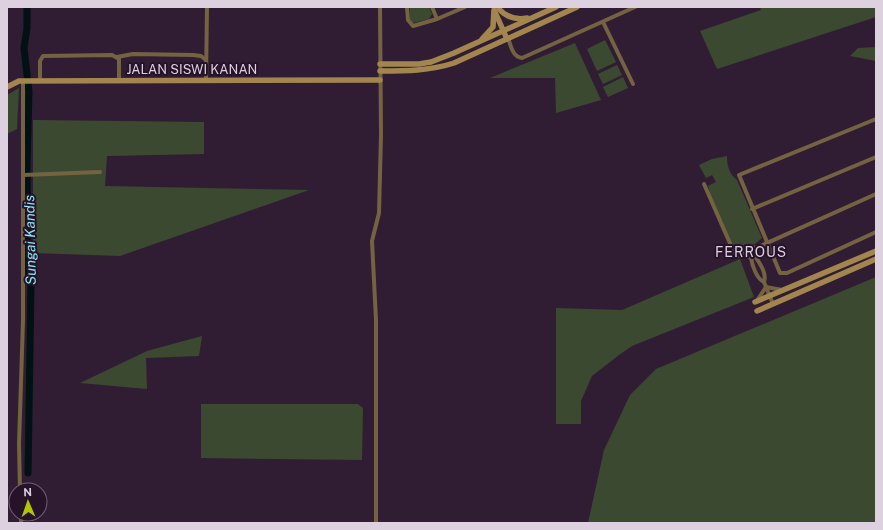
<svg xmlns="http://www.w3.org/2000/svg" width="883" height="530" font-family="'Public Sans',sans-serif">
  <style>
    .green { fill: #3c4931 }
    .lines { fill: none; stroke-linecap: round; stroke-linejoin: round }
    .river { stroke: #021113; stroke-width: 7 }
    .street { stroke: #746341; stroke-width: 4 }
    .secondary { stroke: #a2864e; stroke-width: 5.5 }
    .labels { text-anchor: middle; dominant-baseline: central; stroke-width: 4; stroke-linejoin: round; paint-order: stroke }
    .street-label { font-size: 13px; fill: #ddd0df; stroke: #26132a }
    .water-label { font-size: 14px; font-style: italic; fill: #8ae8f3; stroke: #26132a }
    .neighbourhood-label { font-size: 14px; letter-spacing: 1px; fill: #ddd0df; stroke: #26132a }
  </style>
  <rect width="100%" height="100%" fill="#301d34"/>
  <g class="green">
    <polygon points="410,7 429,7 432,14 429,19 413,23 410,21"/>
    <polygon points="760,7 876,7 876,17 717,69 700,31 761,10"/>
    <polygon points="605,40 616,62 597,71 587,49"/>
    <polygon points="575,43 601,100 556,113 555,78 490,78"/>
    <polygon points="876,47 876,61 850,56 858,48"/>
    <polygon points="617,65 622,75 603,84 598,74"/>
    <polygon points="623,77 628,88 608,97 603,87"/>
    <polygon points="19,88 17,129 7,134 7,95"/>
    <polygon points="33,120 204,122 204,154 107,156 105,186 309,190 120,256 33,253"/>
    <path d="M727,156C727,165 729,174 737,180L762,238L755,244H750L740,251L734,249L710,194L708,186L716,182L712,175L706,178L699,165L712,159Z"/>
    <polygon points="740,259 754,297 632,346 619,355 592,376 581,401 581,424 556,424 556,308 622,310"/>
    <polygon points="876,277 876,523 588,523 604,450 630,395 656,369"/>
    <polygon points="202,336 199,356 146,358 147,389 80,383 147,351"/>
    <polygon points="201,404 358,404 363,408 362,460 201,458"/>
  </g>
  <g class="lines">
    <g class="river">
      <polyline points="27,7 27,28 24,48 29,92 27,164 28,274 31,283 28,473"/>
      <polyline points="28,523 28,514"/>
    </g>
    <g class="street">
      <polyline points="407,7 408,20 413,26 437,19 465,7"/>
      <polyline points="432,7 437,19"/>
      <polyline points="603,22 633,84"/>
      <path d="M508,38C511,47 513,57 522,58L635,7"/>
      <polyline points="117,57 133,54 193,55 201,56 206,60"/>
      <polyline points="206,80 207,7"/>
      <polyline points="40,81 40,61 43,56 112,55 119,59 119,81"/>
      <polyline points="876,119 739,175 780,273 787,273 876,232"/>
      <polyline points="23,175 100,172"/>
      <polyline points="704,184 736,257 746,252"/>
      <polyline points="752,209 876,157"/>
      <circle cx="751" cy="252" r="5.5"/>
      <polyline points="756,248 876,194"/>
      <path d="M755,256C760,264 767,273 764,282L773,304"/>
      <path d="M751,257C752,266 757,279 764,282"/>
      <polyline points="758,299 766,287 782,290"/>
      <polyline points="20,490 19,444 23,320 23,81"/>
      <polyline points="21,514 21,523"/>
      <polyline points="376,523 376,320 372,241 379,213 381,135 380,7"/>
    </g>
    <g class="secondary">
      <path d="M499,9C507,18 516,20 527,18"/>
      <polyline points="495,12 507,39"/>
      <polyline points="482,39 493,27 494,10"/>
      <polyline points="380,64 419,64 431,62 454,53 556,7"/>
      <path d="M380,71C406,71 429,71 454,63L577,7"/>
      <polyline points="7,87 19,81 380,80"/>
      <polyline points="755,302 876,251"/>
      <polyline points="757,311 876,259"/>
    </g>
  </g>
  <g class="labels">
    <g class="street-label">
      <text x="192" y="69">JALAN SISWI KANAN</text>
    </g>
    <g class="water-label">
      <text transform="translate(30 240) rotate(-91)">Sungai Kandis</text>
    </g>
    <g class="neighbourhood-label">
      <text x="751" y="252">FERROUS</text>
    </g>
  </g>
  <rect width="883" height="530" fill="none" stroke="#ddd0df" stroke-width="16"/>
  <g transform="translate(28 502) rotate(358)"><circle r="19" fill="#26132a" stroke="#6f5f72"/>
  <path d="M0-3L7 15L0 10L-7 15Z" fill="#b1c500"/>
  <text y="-6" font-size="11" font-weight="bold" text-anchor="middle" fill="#ddd0df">N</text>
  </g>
</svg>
